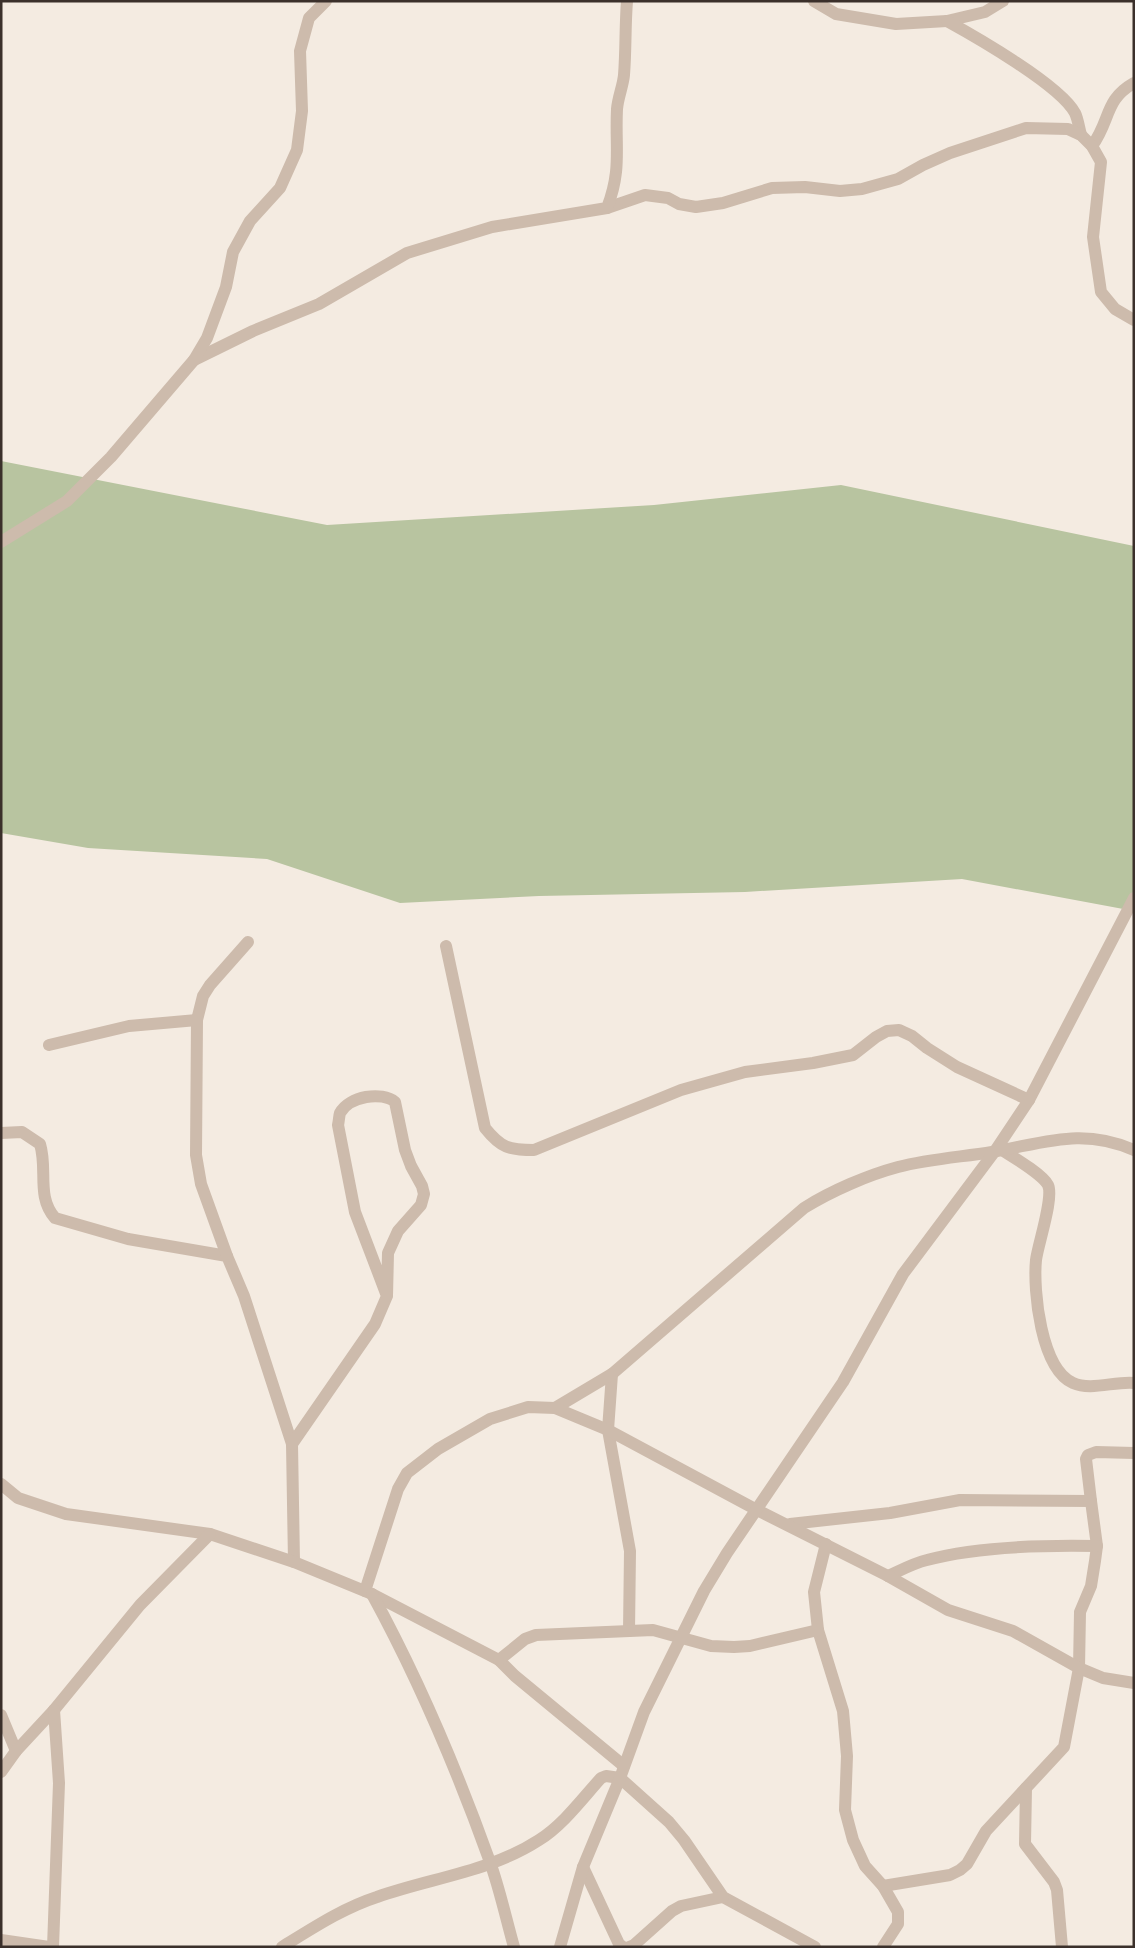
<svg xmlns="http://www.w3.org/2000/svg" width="1135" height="1948" font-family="'PT Sans Narrow',sans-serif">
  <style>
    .green { fill: #b8c4a0 }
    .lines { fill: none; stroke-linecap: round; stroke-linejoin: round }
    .street { stroke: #cdbbac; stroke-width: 12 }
  </style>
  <rect width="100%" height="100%" fill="#f4ebe1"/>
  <polygon class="green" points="1,461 327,525 654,505 841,485 1134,546 1134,911 962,879 745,892 539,896 400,903 267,859 88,848 1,833"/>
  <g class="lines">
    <g class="street">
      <polyline points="814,1 836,14 896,24 947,21 985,12 1003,1"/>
      <path d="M947,21C976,37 1060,85 1075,113C1078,119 1079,128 1081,135"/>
      <path d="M1092,146C1111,120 1104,100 1134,83"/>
      <polyline points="607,208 645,195 668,198 679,204 696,207 723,203 772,188 805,187 840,191 862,189 898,179 923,165 950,153 1026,128 1068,129 1081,135 1092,146 1101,162 1093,237 1101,292 1115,309 1134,320"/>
      <path d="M194,360L253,331L319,304L407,253L492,227L607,208C622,169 615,148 617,109C618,97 623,86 624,75C626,50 625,26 627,1"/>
      <polyline points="1,542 67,501 111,457 194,360 207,338 226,287 233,252 250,221 280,188 297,150 302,111 300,51 309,18 326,1"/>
      <path d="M446,946L485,1128C501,1148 509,1150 534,1150L681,1090L745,1072L813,1063L853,1055L876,1037L887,1031L899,1030L912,1036L927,1048L957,1067L1029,1100"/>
      <polyline points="49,1045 129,1026 197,1020"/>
      <path d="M1,1133L22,1132L40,1144C48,1170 36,1196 55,1218L128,1239L227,1256L244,1296L292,1444L294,1562"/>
      <path d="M1002,1150C1013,1157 1042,1174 1048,1185C1054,1198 1038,1244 1036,1260C1033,1291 1041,1369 1073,1383C1091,1391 1115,1381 1134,1383"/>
      <polyline points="227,1256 201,1184 196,1155 197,1020 203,996 210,985 248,942"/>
      <polyline points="612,1374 608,1430 630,1551 629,1631"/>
      <path d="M555,1408L612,1374L804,1208C831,1191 868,1175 898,1167C929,1159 961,1157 992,1152C1045,1143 1082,1127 1134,1150"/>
      <path d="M292,1444L375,1324L387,1296L388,1253L398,1231L421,1205L424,1194L422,1186L411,1166L405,1150L395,1102C382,1091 349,1096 340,1113C339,1116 339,1121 338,1125L355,1212L387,1296"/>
      <polyline points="1,1484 18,1498 66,1514 210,1534 294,1562 372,1594 499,1660 515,1676 624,1766"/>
      <polyline points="1091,1501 1086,1459 1088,1455 1096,1452 1134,1453"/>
      <polyline points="790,1524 890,1513 960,1500 1091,1501 1097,1546 1095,1561 1091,1586 1080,1612 1079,1668 1064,1747 986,1831 967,1864 960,1870 950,1875 883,1886"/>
      <path d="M888,1576C901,1570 914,1563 927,1560C975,1547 1046,1545 1097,1546"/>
      <polyline points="365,1591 398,1489 407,1473 438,1449 490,1419 528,1407 555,1408 608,1430 757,1510 888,1576 948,1610 1013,1631 1079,1668 1103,1678 1134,1683"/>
      <path d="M372,1594C419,1680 457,1770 490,1862C500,1890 506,1919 514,1947"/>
      <polyline points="818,1630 843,1711 847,1756 845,1810 853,1840 865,1866 883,1886 898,1912 898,1924 883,1947"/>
      <polyline points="499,1660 525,1639 536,1635 653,1630 711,1646 734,1647 750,1646 818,1630 814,1592 826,1544"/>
      <polyline points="1,1715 16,1751"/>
      <polyline points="1,1772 16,1751 54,1710 140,1605 210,1534"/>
      <polyline points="1026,1788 1025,1844 1054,1882 1057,1890 1062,1947"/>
      <polyline points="583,1867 619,1944 623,1947"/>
      <polyline points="1,1940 49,1947"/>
      <polyline points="53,1947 59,1783 54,1710"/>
      <path d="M282,1947C313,1928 343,1908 377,1897C430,1878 490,1872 539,1840C563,1825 582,1799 601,1778L606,1776L620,1778L669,1822L684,1840L723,1897L815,1947"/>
      <polyline points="560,1947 583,1867 620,1778 644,1712 704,1591 727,1553 843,1382 903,1274 995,1151 1029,1100 1134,898"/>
      <polyline points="629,1947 634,1945 672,1911 681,1906 723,1897"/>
    </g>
  </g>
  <rect width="1135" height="1948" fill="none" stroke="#3b302b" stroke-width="5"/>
</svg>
